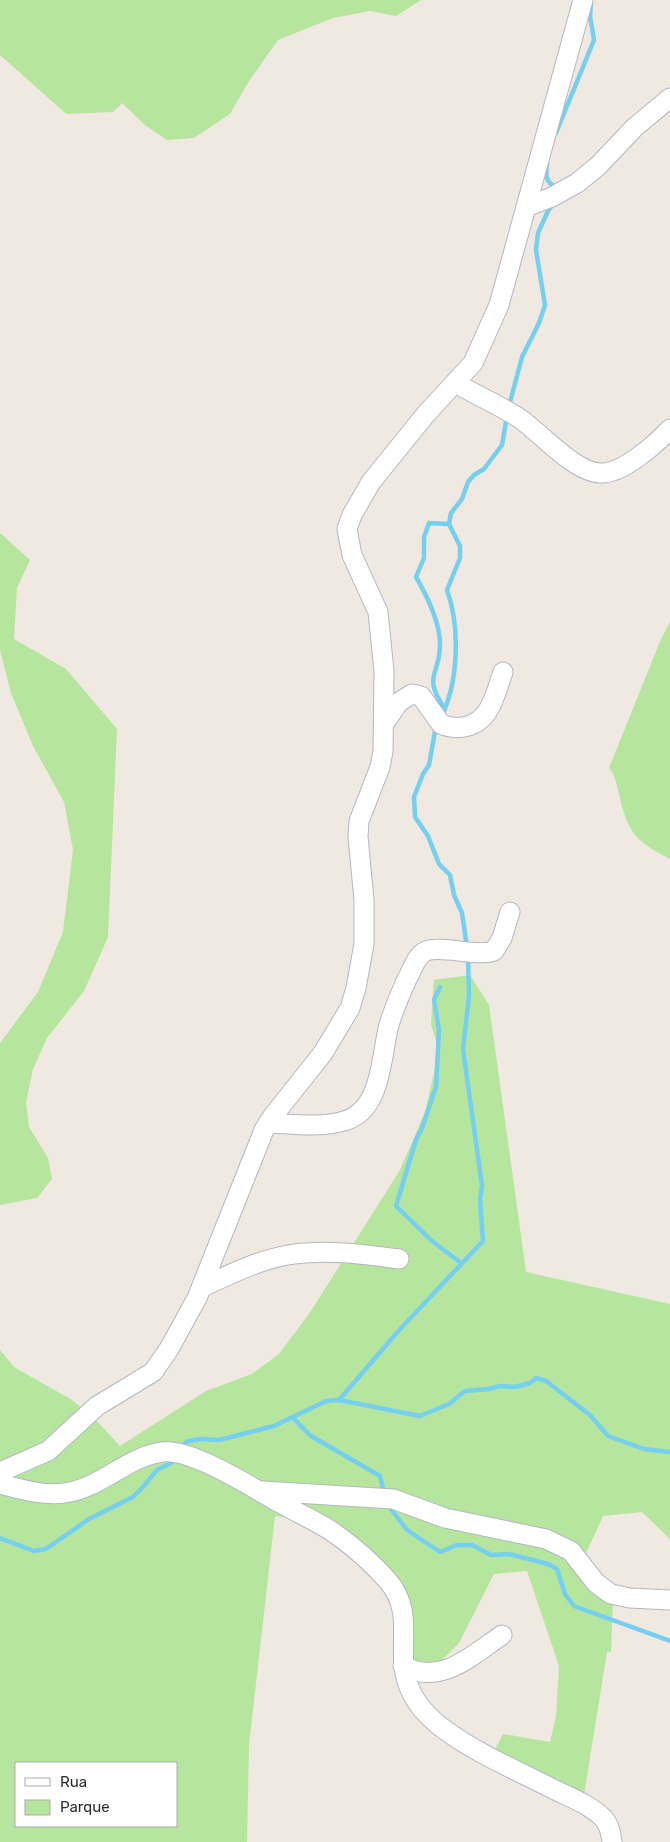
<svg xmlns="http://www.w3.org/2000/svg" width="670" height="1842" font-family="Rubik,sans-serif">
  <style>
    .green { fill: #b6e59e; fill-rule: evenodd }
    .lines { fill: none; stroke-linecap: round; stroke-linejoin: round }
    .stream { stroke: #75cff0; stroke-width: 4.5 }
    .minor-casing { stroke: #b4b7c1; stroke-width: 21 }
    .minor { stroke: #fff; stroke-width: 19 }
  </style>
  <rect width="100%" height="100%" fill="#efe9e1"/>
  <g class="green">
    <polygon points="0,0 421,0 396,16 370,11 333,18 278,40 249,81 230,114 194,138 167,140 145,125 122,103 113,112 68,114 64,112 0,55"/>
    <polygon points="0,533 30,560 17,588 14,639 66,669 117,729 108,937 84,991 47,1038 33,1069 26,1102 29,1127 48,1158 52,1179 37,1198 0,1205 0,1043 38,992 63,932 73,850 64,802 33,746 11,693 0,650"/>
    <path d="M670,622V859C635,841 628,833 619,794C617,786 615,774 609,768L661,639Z"/>
    <path d="M470,975L489,1005L526,1272L670,1304V1539L642,1512L603,1516L582,1562L613,1599L611,1652H607L583,1801L491,1757L503,1734L550,1742L556,1716L559,1666L527,1571L494,1574L459,1643L440,1662L413,1664L395,1592L309,1521L275,1516L249,1745L247,1842H0V1350L14,1367L72,1400L93,1417L120,1446L206,1391L252,1374L279,1354L311,1311L400,1170L425,1112L439,1051L431,1024L434,980ZM16,1763H176V1826H16Z"/>
  </g>
  <g class="lines">
    <g class="stream">
      <polyline points="556,133 594,40 590,16 591,3"/>
      <path d="M547,164C545,177 546,182 557,188"/>
      <polyline points="509,406 522,357 539,323 545,305 536,250 538,233 548,211 554,203"/>
      <path d="M445,709C421,674 441,676 440,642C439,620 427,596 416,577L424,558V537L429,523L449,524"/>
      <path d="M441,717C459,682 460,626 447,590L460,558V546L449,524L451,513L462,499L468,482L474,475L484,469L502,445L507,416"/>
      <polyline points="436,726 429,765 423,774 414,797 415,817 428,836 439,864 450,875 454,895 462,913 467,947"/>
      <polyline points="440,987 434,1000 439,1030 436,1087 422,1128 416,1140 396,1206 432,1241 461,1263"/>
      <polyline points="339,1400 401,1328 483,1241 480,1200 482,1186 463,1049 469,996 468,957"/>
      <polyline points="293,1418 311,1436 380,1476 384,1494"/>
      <polyline points="179,1448 188,1441 201,1439 219,1440 274,1426 326,1401 339,1400 420,1416 449,1404 465,1391 489,1389 500,1386 515,1387 530,1383 536,1378 546,1381 590,1415 608,1436 644,1449 670,1452"/>
      <polyline points="388,1505 407,1530 440,1552 457,1545 472,1545 491,1555 509,1554 548,1564 557,1569 565,1594 574,1606 670,1641"/>
      <polyline points="0,1538 34,1551 46,1549 89,1519 133,1497 143,1487 157,1470 171,1463 174,1457"/>
    </g>
    <defs>
      <g id="minor">
        <polyline points="526,207 552,197 577,183 598,166 635,127 670,98"/>
        <path d="M455,383C476,395 499,405 519,418C541,433 575,473 601,473C622,474 656,444 670,429"/>
        <path d="M385,722L399,702L412,694L421,696L441,724C449,728 456,728 464,727C491,722 495,694 503,672"/>
        <path d="M268,1123C292,1124 321,1128 344,1121C381,1111 381,1059 388,1029C392,1012 400,995 407,979C412,971 416,955 426,951C442,945 476,957 494,951L502,938L510,912"/>
        <path d="M202,1287C229,1275 258,1260 288,1255C324,1249 363,1254 399,1259"/>
        <polyline points="0,1472 48,1451 97,1406 153,1372 169,1349 197,1298 264,1130 273,1116 323,1053 350,1008 356,988 364,944 364,900 358,837 359,821 380,767 383,751 384,671 378,612 352,555 347,529 352,515 371,482 426,414 473,363 499,305 583,0"/>
        <path d="M0,1484C20,1489 44,1496 64,1493C100,1489 126,1457 162,1452C193,1448 255,1490 284,1505C301,1515 321,1523 337,1535C355,1548 374,1565 388,1581C427,1626 371,1676 445,1730C478,1754 518,1771 555,1790C572,1798 592,1806 604,1819C610,1826 611,1834 612,1842"/>
        <polyline points="263,1491 393,1499 445,1518 546,1539 571,1551 596,1583 611,1594 630,1598 670,1600"/>
        <path d="M403,1666C441,1686 471,1656 502,1635"/>
      </g>
    </defs>
    <use href="#minor" class="minor-casing"/>
    <use href="#minor" class="minor"/>
  </g>
  <rect x="15" y="1762" width="162" height="65" fill="#ffffff" stroke="#ababab"/>
  <rect x="25" y="1778" width="25" height="8" fill="#ffffff" stroke="#ababab"/>
  <text x="60" y="1787" font-size="15" fill="#2e2e2e">Rua</text>
  <rect x="25" y="1800" width="25" height="15" fill="#b6e59e" stroke="#ababab"/>
  <text x="60" y="1812" font-size="15" fill="#2e2e2e">Parque</text>
</svg>
